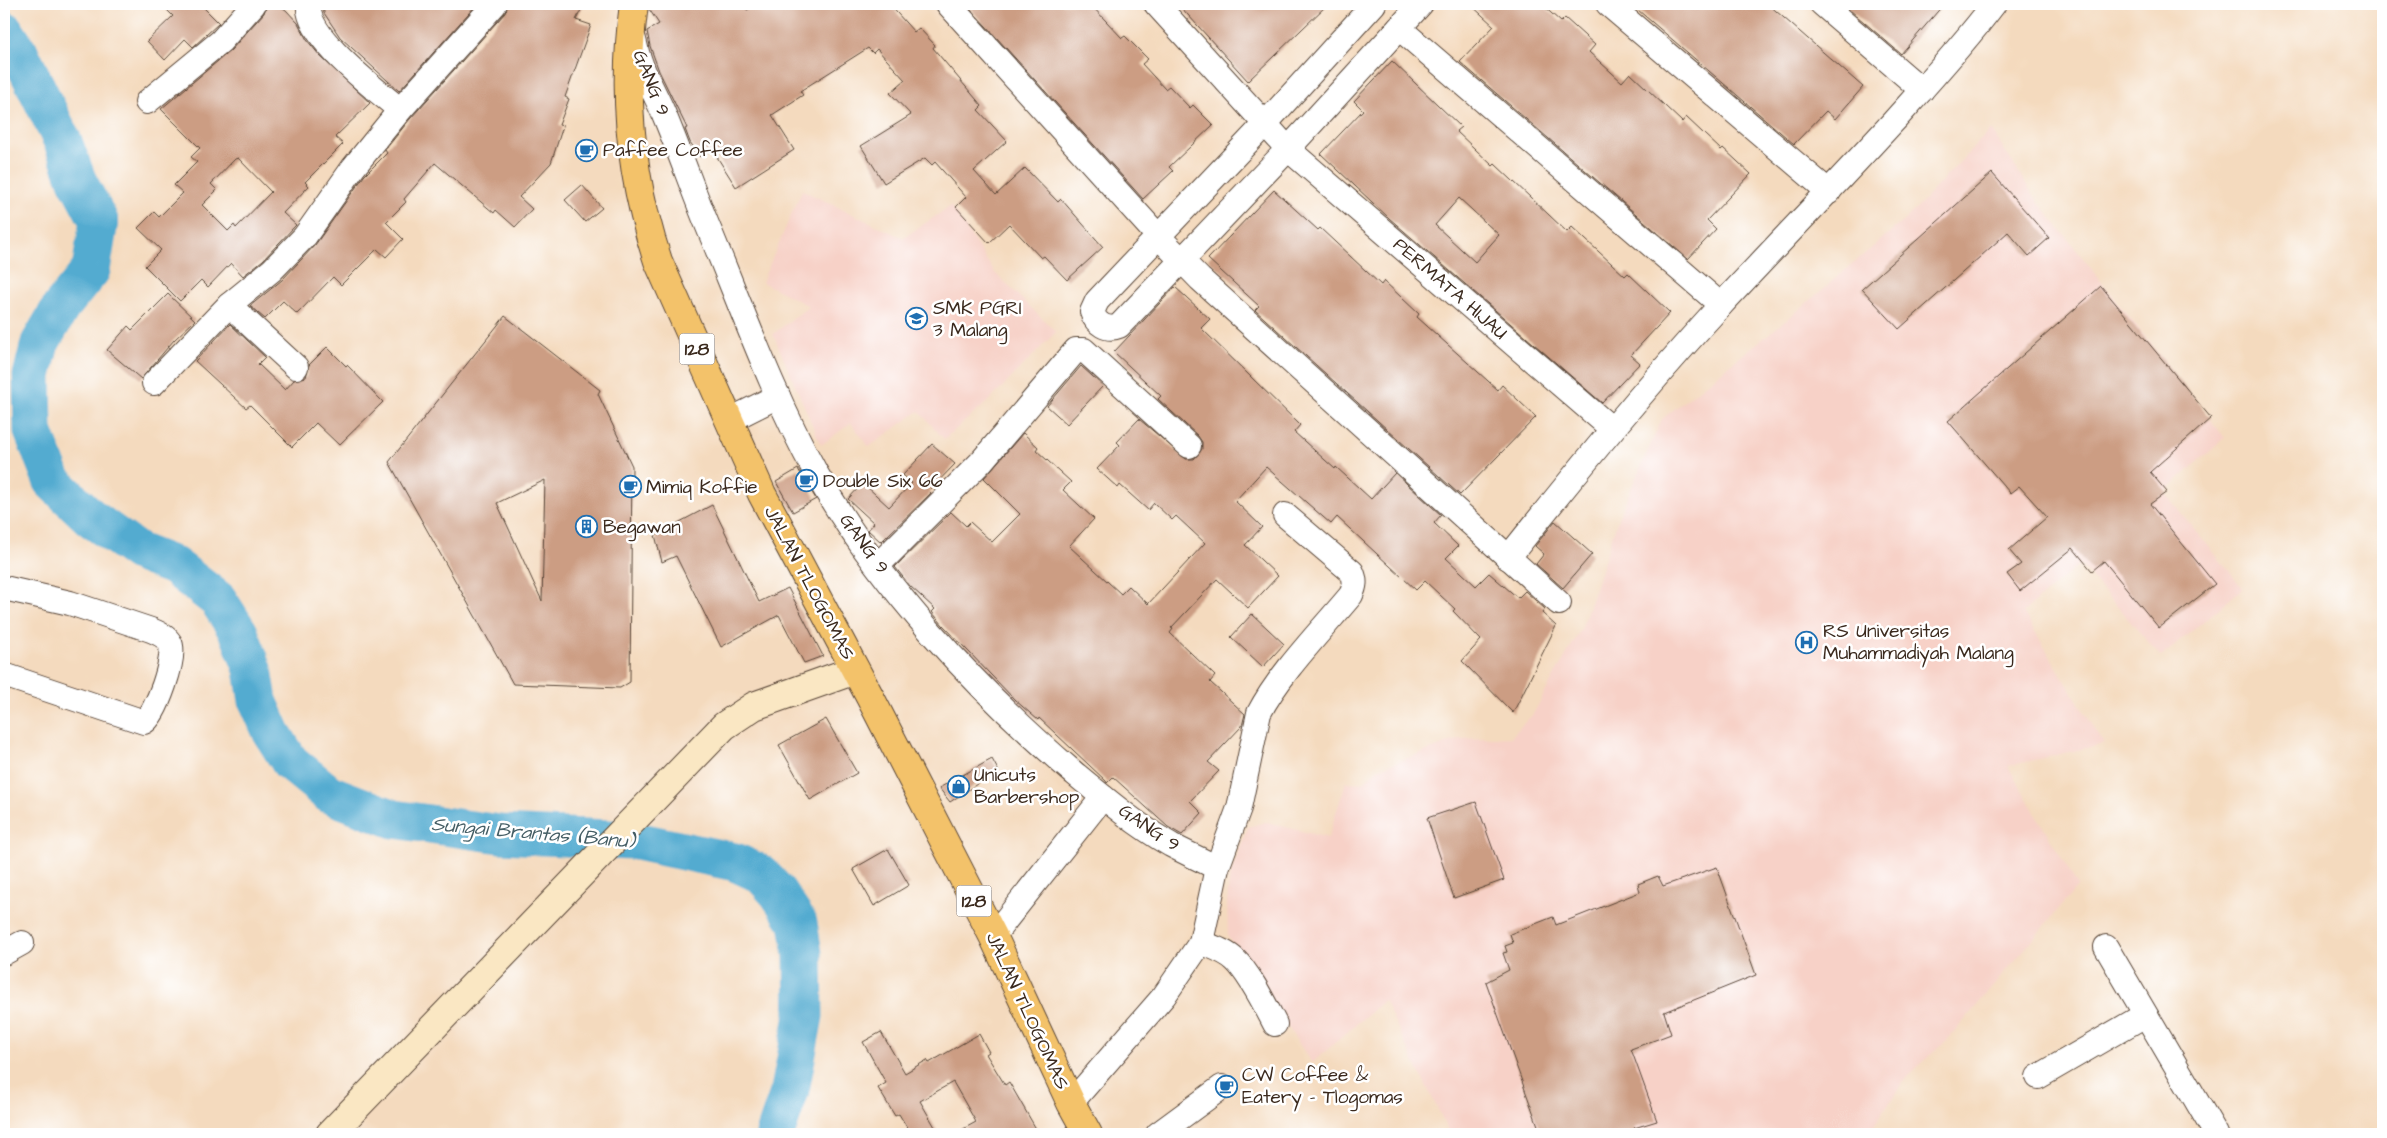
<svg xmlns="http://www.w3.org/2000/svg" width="2387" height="1138" font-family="'Architects Daughter',sans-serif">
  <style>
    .built { fill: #f7d1c7 }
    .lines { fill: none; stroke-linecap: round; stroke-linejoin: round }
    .river { stroke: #53abd0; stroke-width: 39 }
    .building { fill: #cc9d83; fill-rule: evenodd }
    .minor-casing { stroke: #574436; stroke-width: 26 }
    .secondary-casing { stroke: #574436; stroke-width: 30 }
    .primary-casing { stroke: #574436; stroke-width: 30 }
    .minor { stroke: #fff; stroke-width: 24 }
    .secondary { stroke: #fae7c3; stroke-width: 28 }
    .primary { stroke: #f3c26a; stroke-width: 28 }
    .labels { text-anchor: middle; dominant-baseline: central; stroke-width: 5; stroke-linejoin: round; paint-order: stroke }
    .shield { fill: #fff; stroke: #766a62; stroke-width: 1 }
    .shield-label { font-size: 18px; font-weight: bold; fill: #3b2a1e }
    .street-label { font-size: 19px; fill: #3b2a1e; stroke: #fff }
    .poi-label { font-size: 19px; fill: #3b2a1e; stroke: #fff; text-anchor: start }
    .water-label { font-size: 20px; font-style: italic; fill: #455e65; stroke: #fff }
  </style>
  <rect width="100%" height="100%" fill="#fff"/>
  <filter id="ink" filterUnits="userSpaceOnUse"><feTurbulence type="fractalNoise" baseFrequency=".02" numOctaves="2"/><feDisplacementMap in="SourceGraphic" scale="10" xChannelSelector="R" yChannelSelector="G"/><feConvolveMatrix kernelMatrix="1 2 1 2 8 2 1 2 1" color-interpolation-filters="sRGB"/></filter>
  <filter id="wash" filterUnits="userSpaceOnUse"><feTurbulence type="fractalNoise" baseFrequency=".0096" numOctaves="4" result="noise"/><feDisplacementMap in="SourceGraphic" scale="20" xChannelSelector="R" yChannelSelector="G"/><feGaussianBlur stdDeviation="1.12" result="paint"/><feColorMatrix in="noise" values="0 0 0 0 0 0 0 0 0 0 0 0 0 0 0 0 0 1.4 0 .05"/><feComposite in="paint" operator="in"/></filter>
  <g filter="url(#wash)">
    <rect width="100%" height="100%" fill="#f4dabe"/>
    <g class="built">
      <polygon points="1991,129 2033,195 2225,438 2164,492 2243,588 2161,657 2080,564 2023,612 2104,744 2008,766 2078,886 1951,1036 1908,1076 1868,1134 1445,1134 1449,1132 1384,1000 1312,1063 1228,937 1227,901 1230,875 1248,827 1266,822 1328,838 1346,782 1363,783 1378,769 1460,739 1511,737 1533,714 1582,627 1619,516 1662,419 1795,313 1908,217"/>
      <polygon points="802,190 903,238 951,206 995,273 1056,332 989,401 944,439 919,411 869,447 851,423 821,445 773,334 809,306 762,282"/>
    </g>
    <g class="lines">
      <polyline class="river" points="4,30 20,54 63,142 77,180 99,221 91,270 61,307 40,343 32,376 33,431 53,482 91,518 138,552 174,566 218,600 239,633 253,669 258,701 272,733 290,762 329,794 394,819 500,834 631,840 735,862 761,874 778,893 798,923 803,954 804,1016 790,1090 775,1134"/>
    </g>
    <g id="blocks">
      <g class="building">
        <polygon points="161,4 200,4 219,23 193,47 185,39 165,60 147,41 173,16"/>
        <path d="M267,4H277L286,10L298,23L307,40L320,56L370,103L335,137L343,144L305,182L309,186L283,213L296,225L294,227L263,260L243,276L231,263L208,287L201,280L180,301L145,266L161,250L138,228L154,212L159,217L183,193L174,185L197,162L191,157L200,148L161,109L231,50L264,13ZM238,158L271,192L236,228L234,225L228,231L202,205L217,190L211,184L235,159Z"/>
        <polygon points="323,4 477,4 399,91 340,37 324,13"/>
        <polygon points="508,4 584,4 576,20 591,25 565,97 569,99 559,125 563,126 551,163 519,197 532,209 515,227 496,210 494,213 435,163 404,199 406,202 386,222 403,239 386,257 377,249 341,285 333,277 297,314 283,301 265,319 250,306 282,280 315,245 364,176 387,153 385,150 410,119 505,13"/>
        <polygon points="649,4 743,4 747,10 758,4 889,4 914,32 919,28 935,45 933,48 982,106 978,110 1007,141 974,171 996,195 1025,168 1058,202 1061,199 1103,247 1067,280 1044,256 1041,258 1009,224 989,243 956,207 966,197 935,162 932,165 925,158 884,183 861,146 911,115 890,93 905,80 877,49 873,53 868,48 800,91 803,95 772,115 794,150 736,187 712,149 700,157 690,142 685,129 687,128 659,71 650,46 647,31 659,24 649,9"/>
        <polygon points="966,4 1090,4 1122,38 1125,36 1148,59 1142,64 1165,89 1169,86 1190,108 1193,105 1213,125 1169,167 1173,171 1143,199"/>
        <polygon points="1178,4 1328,4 1248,81"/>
        <polygon points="1470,4 1541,4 1561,22 1565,18 1595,45 1589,52 1622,82 1630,73 1682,122 1686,117 1721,150 1723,148 1751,174 1707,220 1716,229 1688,259 1460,62 1494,26"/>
        <polygon points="1631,4 1768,4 1863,87 1835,119 1826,111 1794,144"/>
        <polygon points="1843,4 1944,4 1901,54"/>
        <path d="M1392,61L1461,127L1456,131L1493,166L1495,164L1567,232L1572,227L1625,276L1628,273L1670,313L1631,355L1640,363L1602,403L1389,218L1321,154L1363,110L1354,101ZM1459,198L1499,235L1475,262L1435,225Z"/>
        <polygon points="1992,173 2049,238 2029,256 2008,232 1899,329 1862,289"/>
        <polygon points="582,185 602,208 585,222 565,200"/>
        <polygon points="1274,190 1318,230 1320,228 1381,285 1384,281 1419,314 1417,317 1498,390 1502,385 1536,417 1460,495 1255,310 1259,306 1208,259"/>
        <polygon points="2101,286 2211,418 2150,472 2167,492 2150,504 2215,584 2159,628 2104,561 2092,571 2073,548 2020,591 2007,574 2021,564 2009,550 2047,517 2019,486 2010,493 1948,421"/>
        <polygon points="1175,287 1210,319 1201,328 1300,425 1294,432 1335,469 1336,467 1371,499 1395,473 1441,515 1434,523 1458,546 1446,558 1476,586 1489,573 1518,598 1525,591 1545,609 1542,613 1556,626 1513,713 1462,661 1481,640 1453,611 1455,609 1425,581 1416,590 1337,517 1331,524 1266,467 1235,501 1262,527 1245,545 1278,576 1248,608 1217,579 1171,628 1173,629 1170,633 1215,676 1210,682 1245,714 1242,726 1208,762 1219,771 1190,801 1202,813 1182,835 1168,827 1113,777 1107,783 1106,781 1039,718 1038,720 1015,700 943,625 932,612 935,609 910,586 895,567 951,512 966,526 970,522 992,542 1020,514 984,478 1023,433 1038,447 1036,450 1071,482 1063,490 1094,519 1069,546 1121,594 1129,586 1148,604 1205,543 1176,516 1172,520 1154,503 1148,510 1120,485 1118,488 1097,469 1120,445 1117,442 1139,419 1186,459 1194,459 1202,449 1202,442 1198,436 1158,399 1161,396 1114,352"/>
        <polygon points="168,294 195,320 174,340 141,379 107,350 128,326 132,330"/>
        <path d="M505,316L600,390L598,394L632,466L630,682L620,688L513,684L389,462ZM545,480L542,601L497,503Z"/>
        <polygon points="230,324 265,357 258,364 285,390 294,380 306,377 309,365 327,347 346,366 347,365 383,402 339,445 316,423 292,447 250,405 246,408 195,361"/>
        <polygon points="1081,366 1103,386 1067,424 1047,406"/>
        <polygon points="932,444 955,464 929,491 931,493 881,542 868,530 874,523 848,499 863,483 889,507 912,483 903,475"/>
        <polygon points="798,469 816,499 793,512 776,482"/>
        <polygon points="712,505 759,602 788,588 823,656 804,663 779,615 721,647 676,556 662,562 655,535"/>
        <polygon points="1555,521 1592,554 1563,588 1536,564 1544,554 1535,546"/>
        <polygon points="1252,614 1284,644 1263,667 1231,637"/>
        <polygon points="826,719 857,773 810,800 779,745"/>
        <polygon points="992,759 998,770 950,802 939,788"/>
        <polygon points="1476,802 1504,880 1454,898 1427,818"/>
        <polygon points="888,849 909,885 874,906 853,869"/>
        <polygon points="1717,867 1756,975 1664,1012 1671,1034 1631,1049 1657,1121 1634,1128 1636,1134 1541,1134 1486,982 1509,970 1503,953 1507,952 1505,946 1513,943 1510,934 1553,917 1556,925 1640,892 1638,884 1658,876 1663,886"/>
        <polygon points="881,1032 905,1073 927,1060 929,1063 979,1034 989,1052 986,1054 1005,1085 1009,1082 1039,1134 954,1134 976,1122 953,1082 920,1101 939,1134 911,1134 899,1114 895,1116 878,1088 886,1083 863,1042"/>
      </g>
    </g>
  </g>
  <g filter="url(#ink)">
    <use href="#blocks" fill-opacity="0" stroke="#574436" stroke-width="1"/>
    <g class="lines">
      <defs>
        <g id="minor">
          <path d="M309,4C304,36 377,90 400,110"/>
          <polyline points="948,4 1157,235 1200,279 1559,603"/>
          <polyline points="1156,4 1288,149 1612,429"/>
          <path d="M1374,4L1265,124L1097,301L1092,312C1096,324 1107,331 1119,326L1288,149L1421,4"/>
          <polyline points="1608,4 1829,192"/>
          <polyline points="1822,4 1922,90"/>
          <polyline points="1399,28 1721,305"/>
          <path d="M634,40C639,67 652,87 663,112C680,152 694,194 711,234C744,314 774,397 816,473C878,584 978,691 1074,773C1104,798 1136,825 1171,845C1186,853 1202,860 1217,868"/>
          <polyline points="147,102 221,41 254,4"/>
          <polyline points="229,305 296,367"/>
          <polyline points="154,383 229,305 272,270 305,236 353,168 400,110 495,4"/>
          <polyline points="728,421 778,396"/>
          <path d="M1508,558C1577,471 1647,385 1722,304C1779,243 1837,183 1893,122C1928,83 1963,45 1994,4"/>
          <polyline points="878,565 980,463 1076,350 1084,350 1189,446"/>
          <path d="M4,588L70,603L151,630C158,633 166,636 170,643C177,656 156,715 144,722L4,675"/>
          <polyline points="993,936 1103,797"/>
          <path d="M1201,942C1212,947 1226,951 1235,960C1250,974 1265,1005 1275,1024"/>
          <polyline points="2106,947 2216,1134"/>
          <polyline points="4,953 22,943"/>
          <polyline points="2038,1077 2145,1015"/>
          <path d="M1071,1103L1164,996L1201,942L1217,868L1239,808L1259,713C1279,674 1322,630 1351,595C1355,586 1356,581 1352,572L1285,515"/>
          <polyline points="1158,1134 1222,1087"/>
        </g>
        <polyline id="secondary" points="330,1134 724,726 754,706 855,670"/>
        <path id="primary" d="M634,4C622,92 630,177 658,261L762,494L870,697L993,936L1071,1103L1088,1134"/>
      </defs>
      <use href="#minor" class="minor-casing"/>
      <use href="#secondary" class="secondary-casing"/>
      <use href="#primary" class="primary-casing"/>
      <use href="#minor" class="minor"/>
      <use href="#secondary" class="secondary"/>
      <use href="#primary" class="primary"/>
    </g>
  </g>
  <defs>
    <symbol id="cafe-ring" viewBox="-11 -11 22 22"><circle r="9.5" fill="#fff" stroke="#1f6fb2" stroke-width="1.5"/><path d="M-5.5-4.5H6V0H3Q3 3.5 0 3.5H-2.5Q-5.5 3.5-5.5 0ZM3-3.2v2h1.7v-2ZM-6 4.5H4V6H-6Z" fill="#1f6fb2"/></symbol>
    <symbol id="school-ring" viewBox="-11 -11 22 22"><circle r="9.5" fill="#fff" stroke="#1f6fb2" stroke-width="1.5"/><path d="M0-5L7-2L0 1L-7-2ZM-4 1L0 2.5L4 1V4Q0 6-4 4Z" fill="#1f6fb2"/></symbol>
    <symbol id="building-ring" viewBox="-11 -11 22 22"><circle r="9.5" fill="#fff" stroke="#1f6fb2" stroke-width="1.5"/><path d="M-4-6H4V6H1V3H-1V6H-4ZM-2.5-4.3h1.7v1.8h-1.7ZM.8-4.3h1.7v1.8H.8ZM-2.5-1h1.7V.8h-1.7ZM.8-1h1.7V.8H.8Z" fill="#1f6fb2"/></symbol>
    <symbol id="hospital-ring" viewBox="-11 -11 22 22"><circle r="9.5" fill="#fff" stroke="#1f6fb2" stroke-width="1.5"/><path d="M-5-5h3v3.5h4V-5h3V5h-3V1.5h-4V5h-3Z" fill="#1f6fb2"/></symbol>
    <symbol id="shop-ring" viewBox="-11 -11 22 22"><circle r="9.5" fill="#fff" stroke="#1f6fb2" stroke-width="1.5"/><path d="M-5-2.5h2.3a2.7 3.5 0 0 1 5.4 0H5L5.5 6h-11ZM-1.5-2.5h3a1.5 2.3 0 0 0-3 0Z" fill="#1f6fb2"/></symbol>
  </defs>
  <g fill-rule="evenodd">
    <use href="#cafe-ring" x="574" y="138" width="25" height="25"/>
    <use href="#school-ring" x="904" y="306" width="25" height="25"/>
    <use href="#cafe-ring" x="794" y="468" width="25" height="25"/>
    <use href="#cafe-ring" x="618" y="474" width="25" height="25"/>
    <use href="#building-ring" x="574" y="514" width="25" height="25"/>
    <use href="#hospital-ring" x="1794" y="630" width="25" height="25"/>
    <use href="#shop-ring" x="946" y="774" width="25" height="25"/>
    <use href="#cafe-ring" x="1214" y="1074" width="25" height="25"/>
  </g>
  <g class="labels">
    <g class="shield">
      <rect x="679.5" y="333.5" width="35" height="31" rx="4"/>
      <rect x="956.5" y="885.5" width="35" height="31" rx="4"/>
    </g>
    <g class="shield-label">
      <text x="697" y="349">128</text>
      <text x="974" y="901">128</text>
    </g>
    <g class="street-label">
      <text transform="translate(651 83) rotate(68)">GANG 9</text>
      <text transform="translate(1450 289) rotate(41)">PERMATA HIJAU</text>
      <text transform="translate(864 544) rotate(54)">GANG 9</text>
      <text transform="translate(809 583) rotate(62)">JALAN TLOGOMAS</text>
      <text transform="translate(1149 828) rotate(34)">GANG 9</text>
      <text transform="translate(1027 1011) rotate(65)">JALAN TLOGOMAS</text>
    </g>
    <g class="poi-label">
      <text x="603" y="150">Paffee Coffee</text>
      <text x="933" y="308">SMK PGRI<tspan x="933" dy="22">3 Malang</tspan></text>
      <text x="823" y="481">Double Six 66</text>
      <text x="646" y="487">Mimiq Koffie</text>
      <text x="603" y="527">Begawan</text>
      <text x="1823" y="631">RS Universitas<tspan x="1823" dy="22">Muhammadiyah Malang</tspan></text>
      <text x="974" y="775">Unicuts<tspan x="974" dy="22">Barbershop</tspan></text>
      <text x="1242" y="1075">CW Coffee &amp;<tspan x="1242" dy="22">Eatery - Tlogomas</tspan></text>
    </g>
    <g class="water-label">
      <text transform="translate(533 833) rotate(5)">Sungai Brantas (Banu)</text>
    </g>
  </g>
  <rect width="2387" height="1138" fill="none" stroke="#fff" stroke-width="20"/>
</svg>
